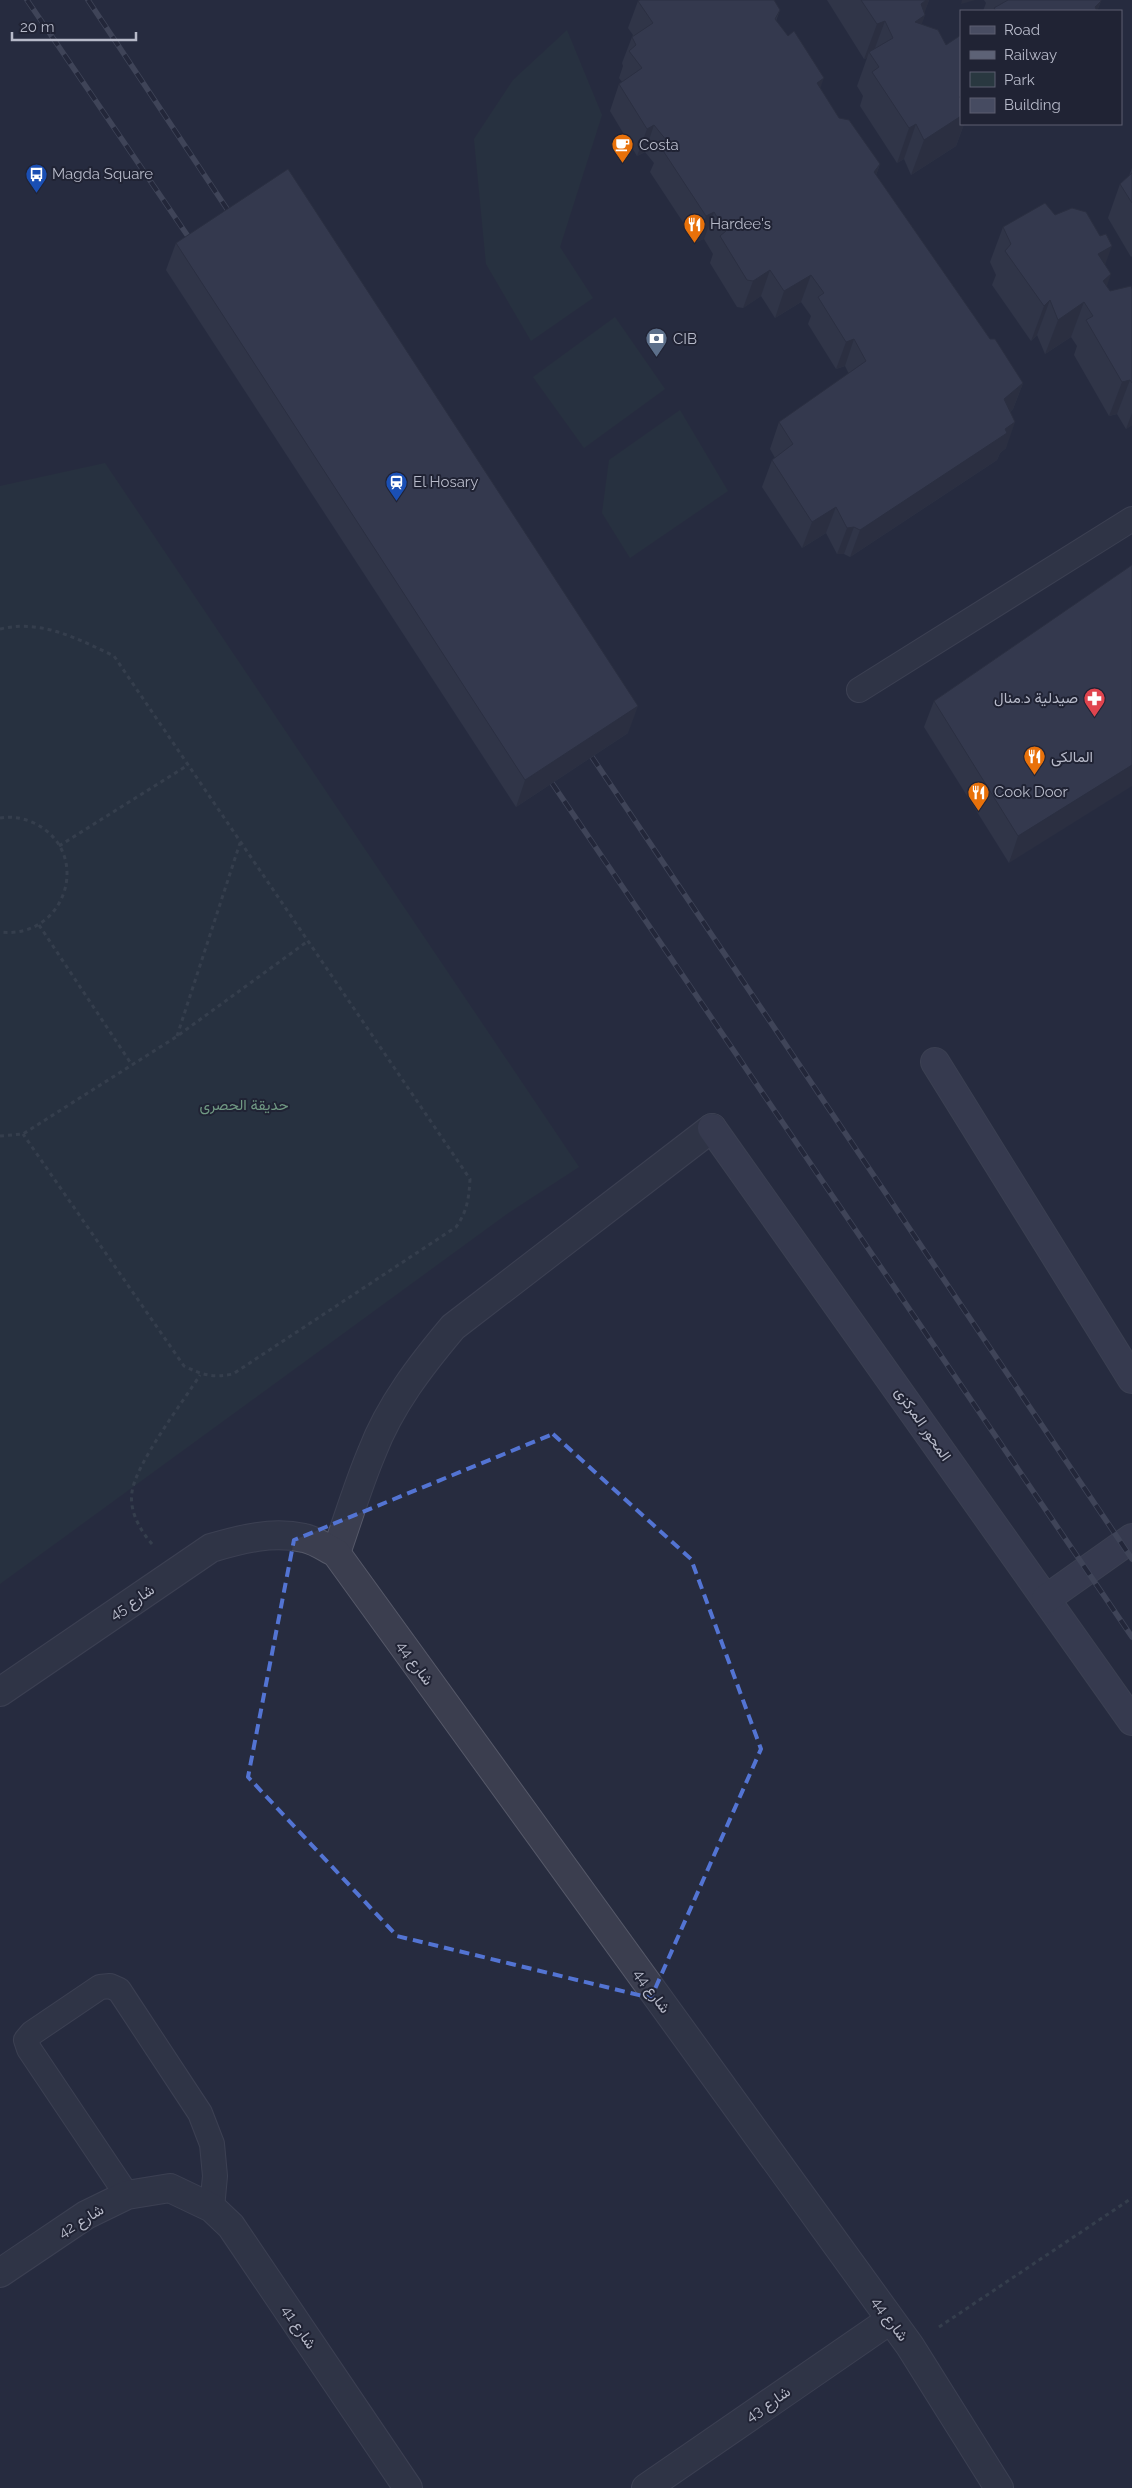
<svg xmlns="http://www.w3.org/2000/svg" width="1132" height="2488" font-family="Raleway,Vazirmatn,sans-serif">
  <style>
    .green { fill: #293840 }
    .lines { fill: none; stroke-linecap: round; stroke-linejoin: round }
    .service-casing { stroke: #565969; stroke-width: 26 }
    .minor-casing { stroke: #565969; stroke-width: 30 }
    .secondary-casing { stroke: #565969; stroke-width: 30 }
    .path { stroke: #47555d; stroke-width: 3; stroke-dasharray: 4 4; stroke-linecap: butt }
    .service { stroke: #3b3e4f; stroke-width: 24 }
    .minor { stroke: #3b3e4f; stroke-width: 28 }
    .secondary { stroke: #494d62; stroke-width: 28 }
    .rail-casing { stroke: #5d6276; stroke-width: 5.5 }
    .rail { stroke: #202334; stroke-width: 4; stroke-dasharray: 11; stroke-linecap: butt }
    .wall { fill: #3c4053 }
    .shaded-wall { fill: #313444 }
    .building { fill: #464b61; stroke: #313444 }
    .marked { fill: none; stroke: #5374d3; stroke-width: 4; stroke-dasharray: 10 6; stroke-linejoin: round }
    .labels { text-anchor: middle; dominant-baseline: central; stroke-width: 4; stroke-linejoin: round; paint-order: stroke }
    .poi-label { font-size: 15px; fill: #b7bac9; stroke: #202334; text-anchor: start }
    .park-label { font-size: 15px; fill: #709983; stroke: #202334 }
    .street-label { font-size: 15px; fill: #b7bac9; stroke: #202334 }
  </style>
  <rect width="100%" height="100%" fill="#272c3f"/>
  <g class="green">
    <polygon points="567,30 602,115 560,247 593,298 531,341 486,264 474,139 513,80"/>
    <polygon points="615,317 665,389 584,448 533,377"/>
    <polygon points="680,410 728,491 630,558 602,513 609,460"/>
    <polygon points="105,463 579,1167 507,1214 0,1584 0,486"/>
  </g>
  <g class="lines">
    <defs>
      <g id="service">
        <polyline points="859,690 1132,519"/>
        <polyline points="127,2195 29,2049 26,2040 32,2033 100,1987 110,1986 119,1990 200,2113 212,2144 215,2176 212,2208"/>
      </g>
      <g id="minor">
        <path d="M336,1553C348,1519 358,1485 372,1452C390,1405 421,1365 453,1327L712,1128"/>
        <path d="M0,1692L211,1548C242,1539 272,1531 304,1538C315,1540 326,1548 336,1553L910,2346L999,2488"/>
        <polyline points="0,2273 86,2215 127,2195 170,2188 212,2208 231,2226 408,2488"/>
        <polyline points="646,2488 890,2320"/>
      </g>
      <g id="secondary">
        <polyline points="935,1062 1132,1379"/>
        <polyline points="712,1128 1132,1721"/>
        <polyline points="1046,1599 1132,1538"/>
      </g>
    </defs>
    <use href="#service" class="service-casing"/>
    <use href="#minor" class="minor-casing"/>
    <use href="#secondary" class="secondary-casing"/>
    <g class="path">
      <path d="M0,629C42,619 78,639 114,656L470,1179C469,1198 467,1212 456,1227L233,1374C213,1378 202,1375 184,1366L23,1134"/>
      <path d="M0,818C12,816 23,818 34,823C94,852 66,940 0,932"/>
      <polyline points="59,846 188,765"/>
      <polyline points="39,925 132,1065"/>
      <polyline points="177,1036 240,843"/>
      <polyline points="0,1136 23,1134 176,1037 308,941"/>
      <path d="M152,1544C140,1530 129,1511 132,1492C136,1463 183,1402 200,1375"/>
      <polyline points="939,2327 1132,2198"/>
    </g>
    <use href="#service" class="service"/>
    <use href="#minor" class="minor"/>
    <use href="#secondary" class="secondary"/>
    <defs>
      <g id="rail">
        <polyline points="27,0 196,248"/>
        <polyline points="88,0 235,221"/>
        <polyline points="592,757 1132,1559"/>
        <polyline points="552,783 1132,1637"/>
      </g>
    </defs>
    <use href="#rail" class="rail-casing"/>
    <use href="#rail" class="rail"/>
  </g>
  <g class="wall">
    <polygon points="827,0 929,0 924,13 925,15 921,24 961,124 964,124 956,146 911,175 904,159 897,163 860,106 863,96 857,86 867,58 864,59"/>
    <polygon points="984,0 1101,0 1101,1 1097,11 983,11 986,3"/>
    <polygon points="638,1 780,10 776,21 839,118 880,164 876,175 990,339 1023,383 1013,409 1010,412 1006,448 1000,453 997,460 850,557 844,554 837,554 826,533 802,548 762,487 772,460 775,458 770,449 779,422 849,374 845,366 836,369 808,324 811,316 801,302 775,318 761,296 743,308 737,307 710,263 713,254 704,239 696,242 650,172 654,163 645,152 637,156 610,111 619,84 622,82 619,78 623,66 622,63 632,37 633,35 628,28"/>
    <polygon points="1132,168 1132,256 1131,257 1108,218 1120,184 1129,176"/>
    <polygon points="1055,215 1105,264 1107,287 1110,291 1132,289 1132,425 1126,429 1117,414 1109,416 1074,355 1077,346 1071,337 1045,354 1037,335 1031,341 992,285 996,275 990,262 1003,227"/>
    <polygon points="176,243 628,733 516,807 166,270"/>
    <polygon points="1132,565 1009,863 924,727 934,701"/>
  </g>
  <g class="shaded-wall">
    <polygon points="926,0 929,0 923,17 925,15 912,50 903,57 921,4"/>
    <polygon points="962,0 975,0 961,4"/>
    <polygon points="1101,1 1097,11 1095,7"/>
    <polygon points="885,21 872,56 869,52 867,58 864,59 877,24"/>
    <polygon points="824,78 814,105 817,83"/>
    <polygon points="961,96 961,124 964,124 956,146 911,175 924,140"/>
    <polygon points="916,124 904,159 897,163 909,128"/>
    <polygon points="654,125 645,152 637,156 647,129"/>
    <polygon points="880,164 870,191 874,172"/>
    <polygon points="714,212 704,239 696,242 706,216"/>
    <polygon points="1112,246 1099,281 1098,254"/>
    <polygon points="770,270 761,296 743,308 753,281"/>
    <polygon points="1111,274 1099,309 1103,281"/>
    <polygon points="811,275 801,302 775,318 784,291"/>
    <polygon points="1050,300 1037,335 1031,341 1044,306"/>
    <polygon points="1084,302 1071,337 1045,354 1058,320"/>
    <polygon points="854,339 845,366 836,369 846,342"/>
    <polygon points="1130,380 1117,414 1109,416 1122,382"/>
    <polygon points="1023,383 1013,409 994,426 1004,399"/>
    <polygon points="1132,413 1132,425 1126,429"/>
    <polygon points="1015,422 1006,448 1000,453 997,460 850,557 860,530"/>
    <polygon points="836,507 826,533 802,548 812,522"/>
    <polygon points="854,527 844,554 837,554 847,528"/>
    <polygon points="638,706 628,733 516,807 525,780"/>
    <polygon points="1132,765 1132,786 1009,863 1018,836"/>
  </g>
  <g class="building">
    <polygon points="640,0 774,0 780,10 775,19 788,36 794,31 824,78 817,83 839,118 849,120 880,164 874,172 990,339 995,339 1023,383 1004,399 1015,422 1005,429 1007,433 860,530 854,527 847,528 836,507 812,522 772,460 793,444 779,422 866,361 854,339 846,342 818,297 824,293 811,275 784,291 770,270 753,281 747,280 720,236 726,231 714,212 706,216 660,146 667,141 654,125 647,129 619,84 642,68 629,51 636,45 632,37 653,23 638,1"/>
    <polygon points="861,0 926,0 921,4 925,15 915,22 938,30 946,45 961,35 961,96 959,97 961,99 961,116 924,140 916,124 909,128 872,72 879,67 869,52 893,38 885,21 877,24"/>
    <polygon points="1008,0 1101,0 1101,1 1095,7 1097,11 996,11 994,8"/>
    <polygon points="288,169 638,706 525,780 176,243"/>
    <polygon points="1132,173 1132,203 1120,184"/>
    <polygon points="1045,203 1055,215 1072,208 1086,212 1100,236 1106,234 1112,246 1098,254 1111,274 1103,281 1110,291 1131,286 1132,289 1132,383 1130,380 1122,382 1086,320 1093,316 1084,302 1058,320 1050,300 1044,306 1005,251 1011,244 1003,227"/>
    <polygon points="1132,565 1132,765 1018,836 934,701"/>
  </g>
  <path d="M0 0H1132V2488H0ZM553,1434L691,1559L761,1749L651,1998L397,1936L248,1777L294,1540Z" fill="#272c3f" fill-opacity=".55" fill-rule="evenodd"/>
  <path class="marked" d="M553,1434L691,1559L761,1749L651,1998L397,1936L248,1777L294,1540Z"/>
  <defs>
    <symbol id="cafe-pin" viewBox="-11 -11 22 30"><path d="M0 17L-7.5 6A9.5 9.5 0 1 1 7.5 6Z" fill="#e8710a" stroke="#202334"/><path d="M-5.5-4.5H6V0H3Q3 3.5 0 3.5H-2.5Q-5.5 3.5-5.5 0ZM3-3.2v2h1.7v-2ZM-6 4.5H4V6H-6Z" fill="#fff"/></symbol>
    <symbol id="bus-pin" viewBox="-11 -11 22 30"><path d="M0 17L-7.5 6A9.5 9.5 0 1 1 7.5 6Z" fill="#1a4fb4" stroke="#202334"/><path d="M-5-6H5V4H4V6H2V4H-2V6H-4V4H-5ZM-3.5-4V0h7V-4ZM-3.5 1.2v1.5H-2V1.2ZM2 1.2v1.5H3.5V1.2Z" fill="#fff"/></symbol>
    <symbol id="restaurant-pin" viewBox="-11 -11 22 30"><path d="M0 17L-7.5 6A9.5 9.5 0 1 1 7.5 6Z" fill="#e8710a" stroke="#202334"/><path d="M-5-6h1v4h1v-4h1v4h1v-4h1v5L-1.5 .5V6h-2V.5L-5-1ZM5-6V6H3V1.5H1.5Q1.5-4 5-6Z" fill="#fff"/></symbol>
    <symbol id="bank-pin" viewBox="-11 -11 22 30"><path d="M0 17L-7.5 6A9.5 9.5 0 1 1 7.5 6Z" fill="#5c6f8a" stroke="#202334"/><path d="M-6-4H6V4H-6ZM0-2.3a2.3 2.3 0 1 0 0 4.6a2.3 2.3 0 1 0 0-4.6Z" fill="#fff"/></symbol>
    <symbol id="station-pin" viewBox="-11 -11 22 30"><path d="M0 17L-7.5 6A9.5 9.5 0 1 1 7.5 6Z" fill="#1a4fb4" stroke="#202334"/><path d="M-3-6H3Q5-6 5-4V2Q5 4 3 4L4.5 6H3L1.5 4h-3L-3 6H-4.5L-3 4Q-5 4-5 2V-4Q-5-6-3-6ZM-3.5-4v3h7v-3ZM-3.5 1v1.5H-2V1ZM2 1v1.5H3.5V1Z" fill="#fff"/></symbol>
    <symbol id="pharmacy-pin" viewBox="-11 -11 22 30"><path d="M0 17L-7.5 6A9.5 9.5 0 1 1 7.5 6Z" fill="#e0444e" stroke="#202334"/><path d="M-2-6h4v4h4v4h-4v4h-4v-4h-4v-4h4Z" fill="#fff"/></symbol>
  </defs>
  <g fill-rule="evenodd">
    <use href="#cafe-pin" x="610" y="132" width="25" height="34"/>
    <use href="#bus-pin" x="24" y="162" width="25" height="34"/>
    <use href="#restaurant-pin" x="682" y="212" width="25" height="34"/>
    <use href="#bank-pin" x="644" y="326" width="25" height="34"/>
    <use href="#station-pin" x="384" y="470" width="25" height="34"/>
    <use href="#pharmacy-pin" x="1082" y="686" width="25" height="34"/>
    <use href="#restaurant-pin" x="1022" y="744" width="25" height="34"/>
    <use href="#restaurant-pin" x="966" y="780" width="25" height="34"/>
  </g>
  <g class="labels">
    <g class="poi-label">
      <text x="639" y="145">Costa</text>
      <text x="52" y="174">Magda Square</text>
      <text x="710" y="224">Hardee's</text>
      <text x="673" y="339">CIB</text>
      <text x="413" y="482">El Hosary</text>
      <text x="1078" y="698" text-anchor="end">صيدلية د.منال</text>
      <text x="1051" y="757">المالكى</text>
      <text x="994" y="792">Cook Door</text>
    </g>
    <g class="park-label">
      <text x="244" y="1105">حديقة الحصرى</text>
    </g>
    <g class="street-label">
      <text transform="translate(923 1424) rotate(55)">المحور المركزى</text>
      <text transform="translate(132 1602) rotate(-34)">شارع 45</text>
      <text transform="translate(415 1663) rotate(54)">شارع 44</text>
      <text transform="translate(652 1991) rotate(54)">شارع 44</text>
      <text transform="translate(81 2221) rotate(-31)">شارع 42</text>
      <text transform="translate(890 2319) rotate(54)">شارع 44</text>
      <text transform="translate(299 2327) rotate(56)">شارع 41</text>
      <text transform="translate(768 2404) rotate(-34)">شارع 43</text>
    </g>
  </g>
  <rect x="960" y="10" width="162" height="115" fill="#202334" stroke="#5c5f70"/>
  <rect x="970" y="26" width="25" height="8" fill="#494d62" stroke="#5c5f70"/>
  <text x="1004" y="35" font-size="15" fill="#b7bac9">Road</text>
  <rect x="970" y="51" width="25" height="8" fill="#5d6276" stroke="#5c5f70"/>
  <text x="1004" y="60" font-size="15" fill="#b7bac9">Railway</text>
  <rect x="970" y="72" width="25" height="15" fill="#293840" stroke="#5c5f70"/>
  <text x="1004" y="85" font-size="15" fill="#b7bac9">Park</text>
  <rect x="970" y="98" width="25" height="15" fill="#464b61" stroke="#5c5f70"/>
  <text x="1004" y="110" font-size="15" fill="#b7bac9">Building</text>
  <path d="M12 32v8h124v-8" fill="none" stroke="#b7bac9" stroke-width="2.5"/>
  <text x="20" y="32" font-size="15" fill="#b7bac9" stroke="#202334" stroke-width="4" paint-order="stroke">20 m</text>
</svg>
